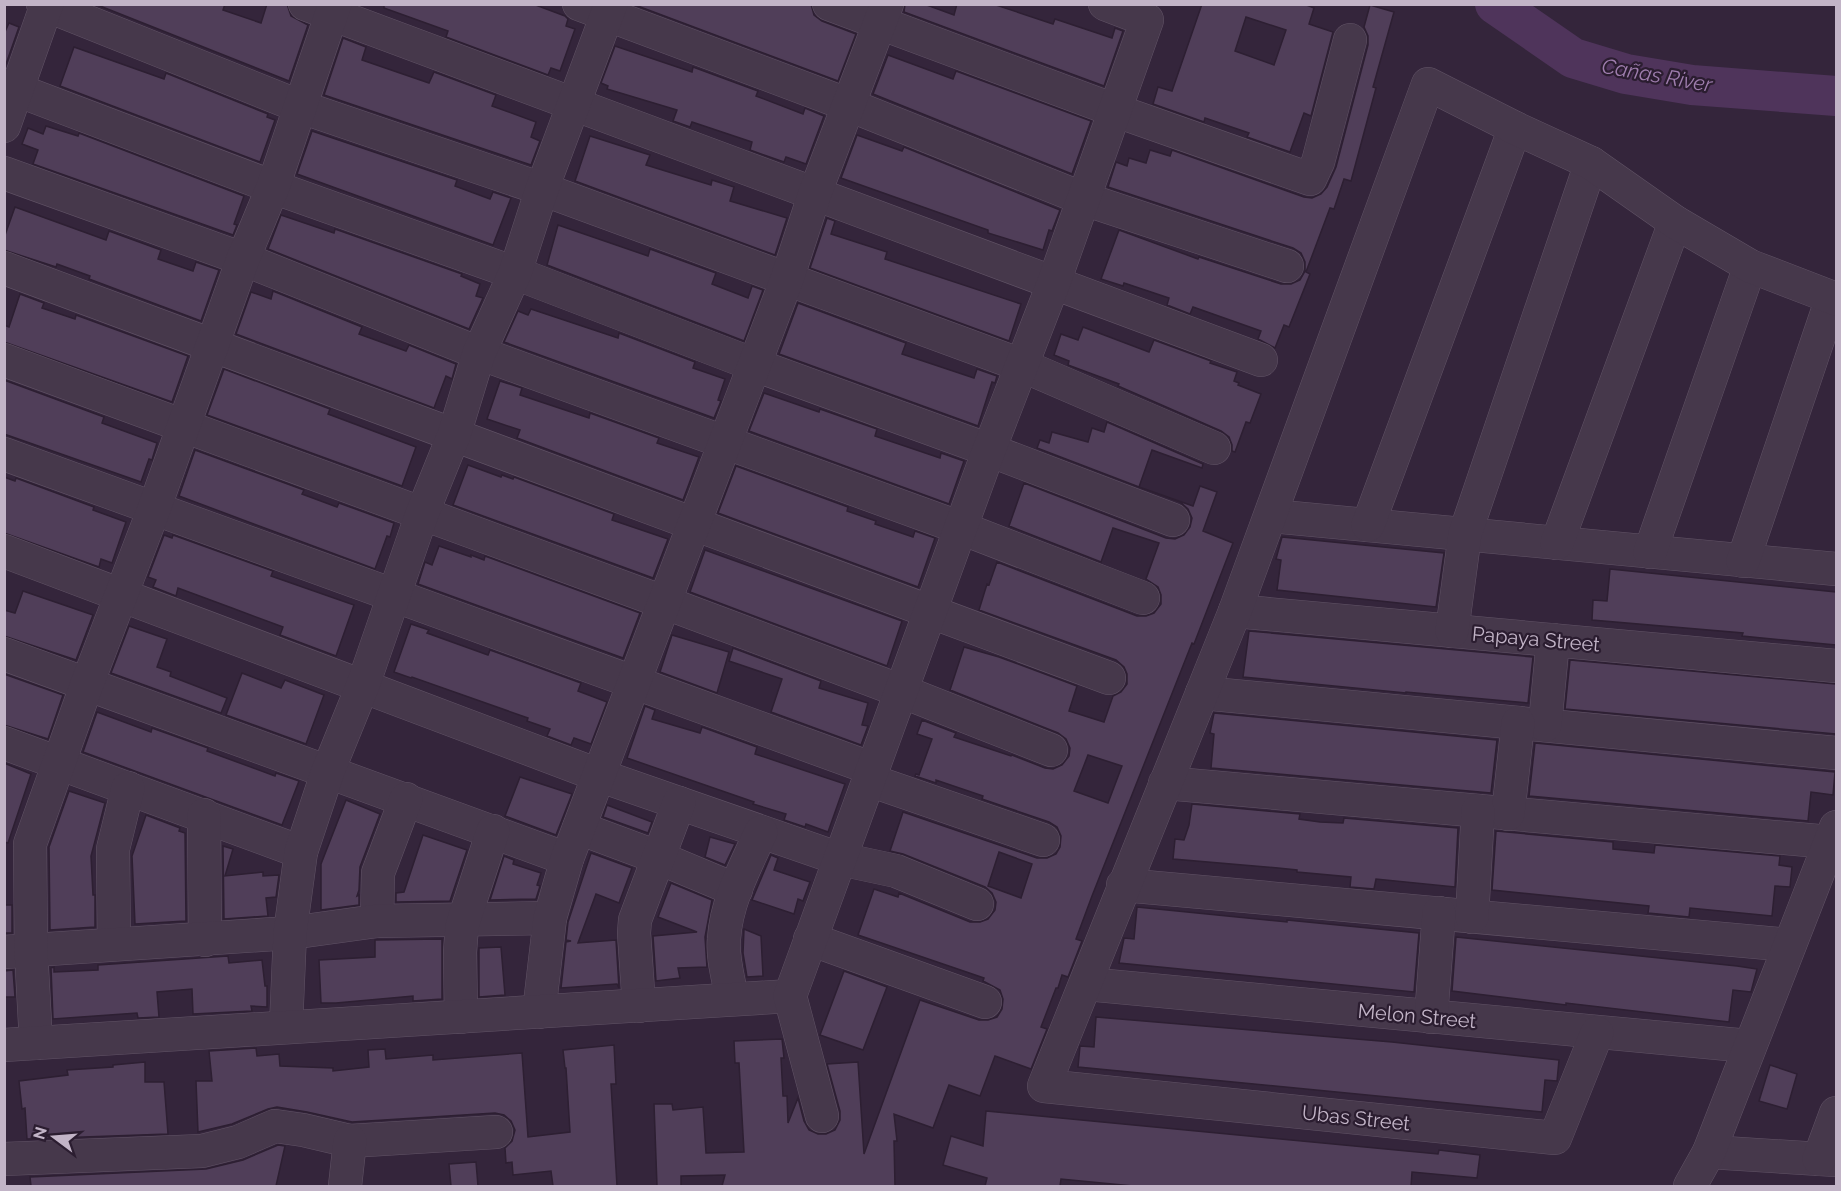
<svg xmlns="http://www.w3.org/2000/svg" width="1841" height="1191" font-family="Raleway,sans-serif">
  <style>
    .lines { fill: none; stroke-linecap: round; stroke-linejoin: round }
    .river { stroke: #4f345b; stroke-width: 40 }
    .building { fill: #503e59; stroke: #2d1f32; stroke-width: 1.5; fill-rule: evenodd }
    .minor-casing { stroke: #615366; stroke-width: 34 }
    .minor { stroke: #46384b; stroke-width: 33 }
    .labels { text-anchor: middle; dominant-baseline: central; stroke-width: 4.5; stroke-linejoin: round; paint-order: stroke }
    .street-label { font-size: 20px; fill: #c2b4c7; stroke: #2b1d30 }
    .water-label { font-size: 21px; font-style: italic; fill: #9e7dad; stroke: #2b1d30 }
  </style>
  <rect width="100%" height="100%" fill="#34253b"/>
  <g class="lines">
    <polyline class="river" points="1495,4 1573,58 1626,74 1692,85 1836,96"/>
  </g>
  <g class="building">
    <polygon points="95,4 225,4 223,10 261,23 267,4 287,4 291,16 308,25 289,81"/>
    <polygon points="384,4 533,4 565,16 568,19 566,26 575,29 560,71 551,68 548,75 446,37 448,31 384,8"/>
    <polygon points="736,4 811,4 814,15 822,21 856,34 838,81 635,5"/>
    <polygon points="905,4 924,4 954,15 957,4 993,4 1053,24 1055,19 1112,38 1115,28 1123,31 1104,86 904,12"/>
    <path d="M1202,4H1304L1314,8L1309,24L1333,32L1311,116L1304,113L1290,152L1247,137L1249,133L1205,118L1204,122L1153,104L1158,87L1172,91ZM1246,17L1286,30L1274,65L1235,51Z"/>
    <polygon points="1370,5 1394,12 1373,87 1376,88 1351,181 1344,179 1334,209 1330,208 1306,272 1310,274 1289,327 1284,325 1275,348 1258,339 1261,331 1193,307 1190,314 1167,305 1169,298 1124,283 1123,286 1101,279 1119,230 1198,259 1199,257 1281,284 1291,284 1300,280 1305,271 1305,262 1301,253 1293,248 1108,187 1116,162 1127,166 1129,158 1146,163 1150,150 1170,156 1172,150 1304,197 1312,198 1321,194 1327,187 1336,167 1368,45 1368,36 1364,27"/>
    <polygon points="9,23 19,27 5,67 4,34"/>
    <polygon points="343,38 366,47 362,60 429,83 434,72 496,95 492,106 536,122 531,137 540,141 531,165 324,95"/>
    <polygon points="615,46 692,72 693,67 758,91 756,96 803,114 805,108 824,116 806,164 786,157 784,162 750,150 752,142 692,122 690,127 673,121 677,110 607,89 608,86 601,83"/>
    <polygon points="74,47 164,79 166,73 268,114 267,117 275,120 260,162 60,86"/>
    <polygon points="888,55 953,79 956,71 1091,121 1072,174 873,94"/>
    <polygon points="46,126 78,136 79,133 244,196 234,224 237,225 233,235 33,164 38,150 22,144 28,128 43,134"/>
    <polygon points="312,131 457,180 455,186 490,199 493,192 511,198 493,245 297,174"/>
    <polygon points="857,135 902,151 904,147 1060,210 1052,231 1049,230 1043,250 988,233 988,230 841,178"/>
    <polygon points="590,136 650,155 646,165 711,185 712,180 734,187 730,201 787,218 775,255 575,181"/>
    <polygon points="15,207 106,240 109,231 161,250 158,259 193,271 196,262 219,270 201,321 89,279 90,276 57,264 56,267 4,250 4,238"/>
    <polygon points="281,215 334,233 335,229 462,274 461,276 480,284 476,296 483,298 469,329 268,249"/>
    <polygon points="827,218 835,221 831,234 887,252 885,259 1021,304 1009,341 810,268"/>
    <polygon points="558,225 648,256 650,249 716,273 712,284 748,298 752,286 763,290 744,341 547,265"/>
    <polygon points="273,291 362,327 359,334 406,351 409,345 456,364 452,379 446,376 434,408 236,334 251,292 271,299"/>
    <polygon points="20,294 44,303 42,308 75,319 76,315 188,356 172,402 4,342 4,325 9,327"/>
    <polygon points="798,303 906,343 902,354 974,378 977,369 997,376 995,383 992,382 978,426 779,354"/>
    <polygon points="531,309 618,338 619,333 695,362 693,368 725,379 718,400 721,401 714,418 504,342 518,311 528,315"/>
    <polygon points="1083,327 1149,352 1154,340 1211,361 1210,363 1237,372 1234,381 1239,383 1238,385 1261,394 1250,423 1246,422 1235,452 1232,451 1232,445 1229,437 1221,431 1118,386 1119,384 1068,365 1069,361 1054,355 1061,334 1078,340"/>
    <polygon points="224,369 330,409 328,414 416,447 402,486 207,415"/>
    <polygon points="4,380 104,417 102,423 157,443 152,460 149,459 141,482 4,434"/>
    <polygon points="500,381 522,388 520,395 589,418 590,413 659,438 657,443 699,457 683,500 517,438 520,430 487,419"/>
    <polygon points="764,393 819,412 820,409 877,429 875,436 940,458 941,453 964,461 949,504 749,431"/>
    <polygon points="1107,422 1203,464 1202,468 1152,450 1139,487 1037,448 1040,440 1049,443 1052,432 1088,442 1092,428 1104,432"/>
    <polygon points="195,450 304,490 302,494 337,507 339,503 394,523 390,537 387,536 375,569 179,496"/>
    <polygon points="468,465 501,477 502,475 513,479 514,477 614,514 612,520 668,539 653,578 453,505"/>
    <polygon points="736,466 848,507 847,511 876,521 875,524 913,537 915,531 935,538 918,587 718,513"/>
    <polygon points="4,477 15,481 16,478 94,507 93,510 126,522 112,563 101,559 99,567 4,533"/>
    <path d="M1024,483L1166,538L1175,539L1184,535L1190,527L1192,518L1188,509L1180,502L1139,487L1193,506L1200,486L1217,492L1203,531L1233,543L1194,644L1192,643L1092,896L1076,939L1082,941L1068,977L1062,975L1058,988H1056L1041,1027L1047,1029L1031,1069L995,1056L980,1096L949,1085L933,1128L894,1114L897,1141H894L895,1186H722L725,1175L681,1176V1186H657L654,1104H672L673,1110L703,1107L706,1153L744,1152L739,1063H735L734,1041L782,1039L784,1058H781L783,1096H787L788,1123L798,1098L804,1121L809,1130L818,1134H826L835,1130L840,1120V1111L827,1064L858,1062L864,1154L920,1000L979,1020H988L997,1017L1002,1009L1003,999L1000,990L983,981L984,978L858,935L874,889L898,897L899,893L970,922H980L988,919L995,910L996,902L992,893L985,887L903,854L890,851L903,812L1037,858H1047L1056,854L1060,847L1061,836L1057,827L1049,822L982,799L983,796L936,780V783L915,776L916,774L919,775L932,739L917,734L922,720L956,733L954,737L1011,756L1012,755L1045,768L1053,769L1062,765L1069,756L1070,748L1066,739L1058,733L950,690L964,647L999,657L1077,686L1069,711L1104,722L1113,696L1121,692L1127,684V674L1124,667L1116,660L979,610L987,584L989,585L997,562L1137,616H1146L1154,613L1161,604V595L1158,587L1146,579L1159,543L1113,528L1101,562L1009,526ZM1088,755L1122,766L1108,803L1074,791ZM999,852L1032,864L1021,898L988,886Z"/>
    <polygon points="164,535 172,538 173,535 273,571 271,576 354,605 336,656 280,635 283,627 232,608 178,588 176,596 153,587 156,580 148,577"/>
    <polygon points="1282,537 1444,553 1436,607 1277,590 1281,560 1276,559"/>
    <polygon points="439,546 471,557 471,555 484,560 485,556 640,613 623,658 418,584 425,562 432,565"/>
    <polygon points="705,550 902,621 887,666 690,592"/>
    <polygon points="1610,569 1836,592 1836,645 1742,636 1743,633 1592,620 1593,600 1607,601"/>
    <polygon points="23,591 93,615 76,660 4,636 4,610 15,613"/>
    <polygon points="411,624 429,630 427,633 488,655 490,650 581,683 578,691 607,702 591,744 574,738 571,745 547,736 550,729 527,721 528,718 412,677 411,678 394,672"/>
    <polygon points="129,626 167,639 157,667 171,672 170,676 227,698 221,713 111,673"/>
    <polygon points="1249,631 1533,657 1528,703 1406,692 1406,693 1243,677"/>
    <polygon points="672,635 729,652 717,693 660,672"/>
    <polygon points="733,648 821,681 819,688 868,703 862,725 868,726 861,745 771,712 782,679 729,661"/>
    <polygon points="1570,660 1836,684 1836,734 1565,709"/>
    <polygon points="242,673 281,688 285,680 324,695 306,744 226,715"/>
    <polygon points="4,674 63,695 48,739 4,725"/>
    <polygon points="645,706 655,710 652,719 700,733 702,727 757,747 755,754 845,784 828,832 806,824 805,827 784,820 786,814 753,804 754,802 627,758"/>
    <polygon points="97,712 151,732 152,728 208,748 207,751 275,776 276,773 299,781 282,825 83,752"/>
    <polygon points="1214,713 1497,740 1491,793 1211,768 1214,734 1210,733"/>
    <polygon points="1535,743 1835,772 1833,795 1811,792 1808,821 1529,796"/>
    <polygon points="4,763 31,774 8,843 4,842"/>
    <polygon points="520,777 572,794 556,835 505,816"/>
    <polygon points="69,791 105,803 91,856 93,895 95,895 95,927 50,930 49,847"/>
    <polygon points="346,800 380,814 360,867 359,890 357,896 359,895 359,905 321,910 321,864"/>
    <polygon points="1192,804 1300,814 1299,819 1320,822 1343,823 1344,818 1458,828 1455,887 1376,879 1374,889 1350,887 1351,877 1297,872 1297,870 1278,868 1173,859 1175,839 1184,840 1189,825"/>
    <polygon points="607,805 652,822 648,833 603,817"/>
    <polygon points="146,815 180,828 179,831 185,833 186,921 135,924 132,856"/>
    <polygon points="1496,831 1613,842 1613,849 1654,853 1655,845 1780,856 1779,865 1792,867 1790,887 1775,886 1772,916 1690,908 1689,917 1648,913 1649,906 1492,890"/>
    <polygon points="423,835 467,850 450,901 396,902 396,893 404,892"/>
    <polygon points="710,837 735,844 725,865 705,857"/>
    <polygon points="223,846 233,849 225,876 263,872 263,876 279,875 276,897 266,898 268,916 224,919"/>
    <polygon points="591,853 632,868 619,903 596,894 578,943 616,940 619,988 617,984 561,988 566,942 571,941 566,940 568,922"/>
    <polygon points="771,855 778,858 774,870 810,882 803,901 798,899 794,914 752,900"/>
    <polygon points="504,856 514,860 513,864 541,873 537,885 540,886 536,899 490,900"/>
    <polygon points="671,883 712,900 705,937 707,967 678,968 680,978 656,981 653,936 697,932 658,917"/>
    <rect x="4" y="905" width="8" height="28"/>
    <polygon points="1137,907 1287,922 1287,920 1419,933 1414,992 1119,963 1124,938 1134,939"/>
    <polygon points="744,929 761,936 763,976 747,977 743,953"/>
    <polygon points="1456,937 1737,966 1757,969 1751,992 1733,990 1729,1022 1566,1003 1566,1005 1452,991"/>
    <polygon points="442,939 442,999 413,1001 413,996 336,1003 321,1003 319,960 375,957 375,940"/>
    <polygon points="501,947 505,995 479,997 479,948"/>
    <polygon points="228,956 229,963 262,960 265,986 267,986 267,1007 251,1006 252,1011 193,1014 192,989 157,992 159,1017 138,1018 137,1013 53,1019 51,968 54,967 54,972 98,970 98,965"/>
    <polygon points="13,970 15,997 4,997 4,971"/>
    <polygon points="844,971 887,987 863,1050 820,1035"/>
    <polygon points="1096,1017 1392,1042 1559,1060 1557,1081 1545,1080 1542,1112 1078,1067 1080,1046 1094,1047"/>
    <polygon points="614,1045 616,1084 611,1084 617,1186 553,1186 551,1171 513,1175 512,1162 506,1163 505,1148 512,1141 515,1130 511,1121 504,1115 495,1113 352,1122 307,1112 277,1107 268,1109 232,1124 198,1132 196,1081 212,1081 209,1051 256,1048 257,1056 279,1054 280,1066 333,1068 333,1071 369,1067 368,1050 385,1049 386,1059 433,1055 433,1060 522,1053 528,1137 570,1132 566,1068 565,1068 563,1050"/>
    <polygon points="145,1062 145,1082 164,1082 168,1134 27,1139 25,1108 22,1109 19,1081 68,1075 67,1070 113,1067 113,1065"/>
    <polygon points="1770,1065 1797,1074 1787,1109 1759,1101"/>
    <polygon points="986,1111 1438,1154 1439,1150 1480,1155 1477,1178 1412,1172 1411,1186 1133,1186 1061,1179 1060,1186 985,1186 987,1178 943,1165 951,1136 983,1146"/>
    <polygon points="278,1145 285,1146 276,1186 31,1186 30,1177 206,1169 243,1160"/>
    <polygon points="476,1162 478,1186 451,1186 449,1164"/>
  </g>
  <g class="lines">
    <defs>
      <g id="minor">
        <polyline points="43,4 301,107 542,189 1021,365 1214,448"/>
        <polyline points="305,4 1261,360"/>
        <polyline points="579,4 849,105 1084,199 1287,266"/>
        <polyline points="829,4 1114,110 1310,179 1318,162 1350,40"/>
        <polyline points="4,85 273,187 515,273 755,365 989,450 1173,520"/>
        <polyline points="4,126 47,4"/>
        <polyline points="4,173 243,259 479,353 961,528 1143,598"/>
        <polyline points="4,268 1109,678"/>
        <polyline points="4,360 666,603 901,691 1051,750"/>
        <polyline points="4,454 873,769"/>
        <polyline points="1271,516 1836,569"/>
        <polyline points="1368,525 1515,128"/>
        <polyline points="1557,543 1675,222"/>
        <polyline points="4,551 598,775 840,859 896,871 977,904"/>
        <polyline points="1650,552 1750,266"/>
        <polyline points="1743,561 1832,298"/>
        <polyline points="1235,611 1836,666"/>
        <polyline points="1452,631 1465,534 1591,163"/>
        <polyline points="4,654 567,859"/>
        <polyline points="1202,693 1836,753"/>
        <polyline points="1545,725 1553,640"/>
        <polyline points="4,743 301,852"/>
        <polyline points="869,780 1043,840"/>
        <polyline points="1165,783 1830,842"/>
        <polyline points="1508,814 1518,723"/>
        <polyline points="204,815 205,940"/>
        <polyline points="579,828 657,857 736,890"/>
        <polyline points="1123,885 1789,945"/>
        <polyline points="1472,917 1478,811"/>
        <polyline points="377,921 378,873 406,799"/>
        <polyline points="810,939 985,1002"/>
        <polyline points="114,944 113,849 128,788"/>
        <polyline points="4,952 290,933 377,921 550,918"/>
        <polyline points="1086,984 1749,1046"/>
        <path d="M732,999C729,980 722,959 724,939C726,902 746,865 761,832"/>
        <polyline points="639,1006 634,933 635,920 679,803"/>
        <polyline points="539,1012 550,918 567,859 787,279 815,193 887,4"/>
        <polyline points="461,1017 460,952 462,926 493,831"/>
        <polyline points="1431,1017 1439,913"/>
        <polyline points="286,1027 290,933 301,852 328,771 363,685 422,514 454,435 479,353 515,273 542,189 611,4"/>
        <polyline points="1597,1033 1555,1138 1044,1086 1235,611 1428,84 1515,128 1591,163 1675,222 1750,266 1836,299"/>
        <polyline points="36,1043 31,950 30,844 87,684 154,509 243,259 273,187 335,4"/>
        <polyline points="4,1045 790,996"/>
        <polyline points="822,1116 790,996 989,450 1054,282 1147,20 1105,4"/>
        <polyline points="1709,1152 1836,1160"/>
        <polyline points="4,1159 202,1151 238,1142 275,1126 303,1130 350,1141 496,1132"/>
        <polyline points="1819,1159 1836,1113"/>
        <polyline points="345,1186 350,1141"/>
        <polyline points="1690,1186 1709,1152 1836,827"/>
      </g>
    </defs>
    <use href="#minor" class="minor-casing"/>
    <use href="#minor" class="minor"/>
  </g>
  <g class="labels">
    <g class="street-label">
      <text transform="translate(1536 639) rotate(5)">Papaya Street</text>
      <text transform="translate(1417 1016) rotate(5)">Melon Street</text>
      <text transform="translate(1356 1118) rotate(6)">Ubas Street</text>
    </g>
    <g class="water-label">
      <text transform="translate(1657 75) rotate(10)">Cañas River</text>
    </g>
  </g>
  <rect width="1841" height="1191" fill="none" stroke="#c2b4c7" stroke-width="12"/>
  <g transform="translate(54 1137) rotate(286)" stroke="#2b1d30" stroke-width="4.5" paint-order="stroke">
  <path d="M0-4.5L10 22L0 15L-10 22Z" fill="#c2b4c7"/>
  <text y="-9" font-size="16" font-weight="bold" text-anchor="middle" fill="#c2b4c7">N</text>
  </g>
</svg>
